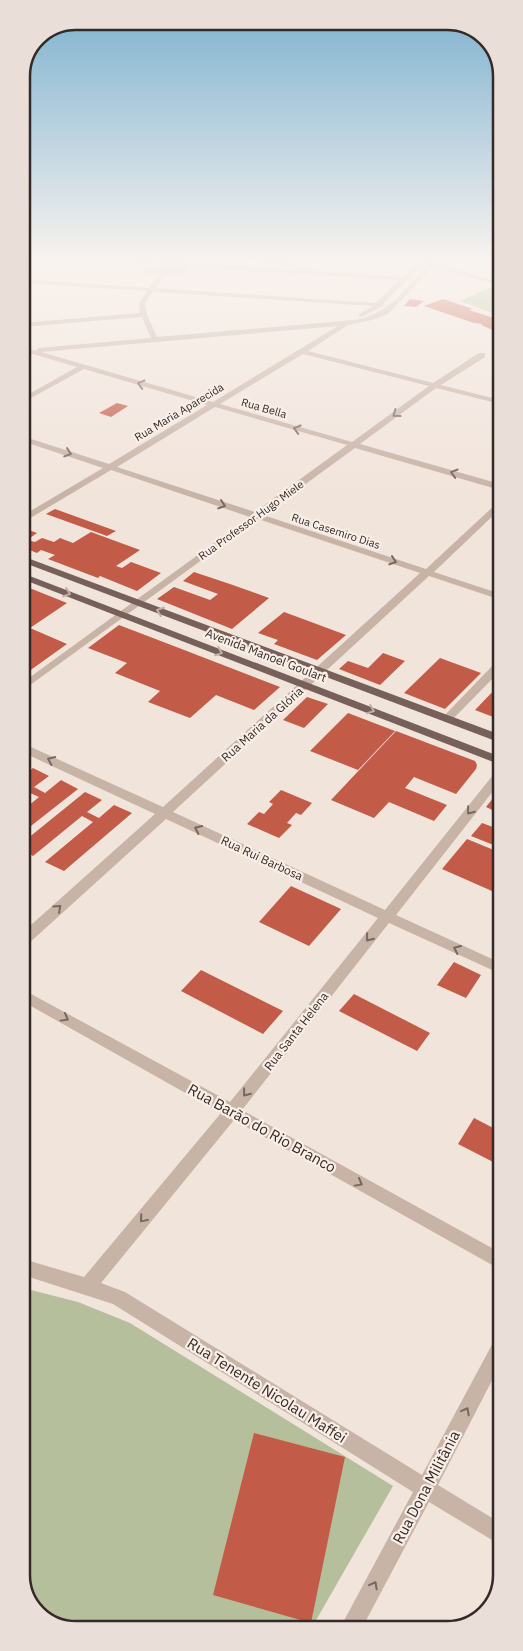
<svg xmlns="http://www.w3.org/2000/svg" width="523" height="1651" font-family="'IBM Plex Sans',sans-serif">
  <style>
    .green { fill: #b6bf9b }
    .building { fill: #c25b48 }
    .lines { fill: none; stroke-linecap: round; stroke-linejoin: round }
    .minor { fill: #c8b3a7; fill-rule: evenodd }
    .major { fill: #766059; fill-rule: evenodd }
    .oneway { stroke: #776861 }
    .oneway2 { stroke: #beafa7 }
    .labels { text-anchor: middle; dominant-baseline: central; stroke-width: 4.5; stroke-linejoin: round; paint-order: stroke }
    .far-street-label { font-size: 11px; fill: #352a27; stroke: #f9efe7 }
    .street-label { font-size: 12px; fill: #352a27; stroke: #f9efe7 }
    .near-street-label { font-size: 15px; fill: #352a27; stroke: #f9efe7 }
    .rim { fill: none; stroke: #352a27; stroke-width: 2.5 }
  </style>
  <rect width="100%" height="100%" fill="#f1e4db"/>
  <g class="green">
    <polygon points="159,261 187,261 179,273 152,271"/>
    <polygon points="495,285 500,287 500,316 460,301"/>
    <polygon points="23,1288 78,1302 130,1323 393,1486 311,1629 72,1630 40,1616 23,1589"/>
  </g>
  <g class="building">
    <polygon points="267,261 295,261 292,266 264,264"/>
    <polygon points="410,299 424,301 416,307 404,306"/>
    <polygon points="443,299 473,309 469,310 500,320 500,333 481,325 483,324 474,323 424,306"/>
    <polygon points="117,403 128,406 111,417 99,413"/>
    <polygon points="55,509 116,531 107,536 46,514"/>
    <polygon points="23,528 37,533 27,540 35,542 42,538 54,542 60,538 73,543 91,532 140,550 116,566 122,568 131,562 161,573 137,591 100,576 98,578 48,559 55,555 41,550 37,553 22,547"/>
    <polygon points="194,572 230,584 269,598 232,629 157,599 174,587 210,600 218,594 183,581"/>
    <polygon points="22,585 67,603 30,628 67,644 25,674 22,672"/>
    <polygon points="284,612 303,619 346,635 317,660 274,644 278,640 258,633"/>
    <polygon points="119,625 179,648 280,687 254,710 216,695 190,718 148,702 160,691 115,673 127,663 88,648"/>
    <polygon points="383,653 405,661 380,685 339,669 348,661 368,668"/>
    <polygon points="440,658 481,673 445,709 404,693"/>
    <polygon points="501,683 501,720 475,710"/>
    <polygon points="307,697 328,704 304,728 283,720"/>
    <polygon points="348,713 395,731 358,770 310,751"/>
    <polygon points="396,731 475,761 477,765 476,769 456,794 414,777 405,788 447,805 434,821 389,802 374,818 331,800"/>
    <polygon points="33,768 49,776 34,787 45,793 61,780 78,789 22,833 22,811 39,797 28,792 22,797 22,776"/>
    <polygon points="501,788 501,814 486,807"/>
    <polygon points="281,790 312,803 301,815 296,813 287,823 292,825 279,838 247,824 259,812 264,814 273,804 269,802"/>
    <polygon points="85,792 102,800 87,812 99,818 114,805 132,813 64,871 45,862 93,822 82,816 33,856 22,850 22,843"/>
    <polygon points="482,823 501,830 501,848 471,836"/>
    <polygon points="467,839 501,853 501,895 442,869"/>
    <polygon points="291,886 341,909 309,946 259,922"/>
    <polygon points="454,962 481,975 466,998 437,985"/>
    <polygon points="201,970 283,1011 263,1034 181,991"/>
    <polygon points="354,994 430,1033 417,1051 339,1011"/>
    <polygon points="474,1118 501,1132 501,1166 458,1144"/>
    <polygon points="254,1433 345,1457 311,1623 213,1595"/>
  </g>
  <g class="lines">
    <g class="minor">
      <path d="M123,261H157L151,270L179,272L188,261H194L192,263L403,277L419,261H438L436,264L500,282V286L433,267L388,314L372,320L348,325L308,351L433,383L479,353H485V357L441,385L500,400V404L436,388L360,444L500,484V490L355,448L263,515L426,569L497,503L500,502V509L434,572L501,594V600L429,576L173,812L385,910L497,770L501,769V781L396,915L501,963V974L389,923L242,1110L501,1253V1270L234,1120L101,1283L125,1292L422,1475L495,1339L501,1336V1363L438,1485L502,1524V1546L429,1502L362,1628H340L413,1492L113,1304L23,1275V1259L84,1277L221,1113L22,1001V989L230,1102L378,918L166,819L27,945L22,946V933L155,814L22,752V743L163,807L420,573L258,519L22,691V683L250,517L111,470L22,523V516L103,468L22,441V436L109,464L207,405L84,369L22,403V398L77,367L22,351V347L36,351L39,348L151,338L142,317L22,327V323L140,313L139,303L147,291L22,283V279L149,288L159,275L144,273L148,265L126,263ZM423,264L428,265C405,289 389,315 354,320L157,337L147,315L145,303L153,292L373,306L359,314V316L361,317L383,306V304L406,281L412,280V278L410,277ZM190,267L399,280L376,303L156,288L165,275H183ZM338,326L213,402L41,352ZM303,354L429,386L352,442L220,404ZM215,407L347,445L255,512L117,467Z"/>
      <polygon points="481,261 500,263 500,267 482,262"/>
      <polygon points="501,660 501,670 451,721 443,721 441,719 443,717 497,661"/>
    </g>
    <g class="major">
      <polygon points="22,556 501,735 501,743 22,562"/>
      <polygon points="22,573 501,757 501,765 22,579"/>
    </g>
  </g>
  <defs><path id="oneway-chevron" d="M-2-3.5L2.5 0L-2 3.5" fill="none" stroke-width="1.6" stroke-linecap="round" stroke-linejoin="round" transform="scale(1.25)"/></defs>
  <g class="oneway">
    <use href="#oneway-chevron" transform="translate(141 384) rotate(-164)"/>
    <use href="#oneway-chevron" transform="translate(396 414) rotate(144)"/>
    <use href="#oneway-chevron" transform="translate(297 429) rotate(-164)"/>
    <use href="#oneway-chevron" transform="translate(68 453) rotate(18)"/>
    <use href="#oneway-chevron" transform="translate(454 473) rotate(-164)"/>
    <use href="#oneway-chevron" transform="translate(222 505) rotate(19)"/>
    <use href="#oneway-chevron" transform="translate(393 561) rotate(18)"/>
    <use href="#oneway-chevron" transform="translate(51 760) rotate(-155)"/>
    <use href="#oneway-chevron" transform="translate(470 811) rotate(129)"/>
    <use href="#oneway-chevron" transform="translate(198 829) rotate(-155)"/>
    <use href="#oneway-chevron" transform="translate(58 908) rotate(-42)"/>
    <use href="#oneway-chevron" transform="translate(369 938) rotate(128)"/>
    <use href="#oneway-chevron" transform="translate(457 949) rotate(-155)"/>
    <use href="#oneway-chevron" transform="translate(65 1018) rotate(29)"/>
    <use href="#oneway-chevron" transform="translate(246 1093) rotate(128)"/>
    <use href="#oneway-chevron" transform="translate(359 1183) rotate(29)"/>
    <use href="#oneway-chevron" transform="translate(143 1219) rotate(130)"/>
    <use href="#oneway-chevron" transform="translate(466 1411) rotate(-62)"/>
    <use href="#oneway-chevron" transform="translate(374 1585) rotate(-62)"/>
  </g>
  <g class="oneway2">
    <use href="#oneway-chevron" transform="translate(67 593) rotate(21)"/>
    <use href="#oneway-chevron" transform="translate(160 611) rotate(-159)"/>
    <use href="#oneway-chevron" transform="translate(219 652) rotate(21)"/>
    <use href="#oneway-chevron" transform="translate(371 710) rotate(21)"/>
  </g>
  <linearGradient id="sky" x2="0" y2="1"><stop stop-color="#7cb1cf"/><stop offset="0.53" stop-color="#f9f3ef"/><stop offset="1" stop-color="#f9f3ef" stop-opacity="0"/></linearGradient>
  <rect width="523" height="492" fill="url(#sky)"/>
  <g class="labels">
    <g class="far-street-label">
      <text transform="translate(264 408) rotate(16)">Rua Bella</text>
      <text transform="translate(179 412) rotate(-31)">Rua Maria Aparecida</text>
      <text transform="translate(251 520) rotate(-36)">Rua Professor Hugo Miele</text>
      <text transform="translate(336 531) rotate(18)">Rua Casemiro Dias</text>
    </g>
    <g class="street-label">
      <text transform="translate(266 655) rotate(21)">Avenida Manoel Goulart</text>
      <text transform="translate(262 724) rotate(-42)">Rua Maria da Glória</text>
      <text transform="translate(262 858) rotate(25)">Rua Rui Barbosa</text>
      <text transform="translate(296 1031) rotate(-52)">Rua Santa Helena</text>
    </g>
    <g class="near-street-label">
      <text transform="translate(262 1128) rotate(29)">Rua Barão do Rio Branco</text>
      <text transform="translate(267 1390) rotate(32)">Rua Tenente Nicolau Maffei</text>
      <text transform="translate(426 1487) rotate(-62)">Rua Dona Militânia</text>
    </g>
  </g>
  <path d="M0 0H523V1651H0ZM76 30H447A46 46 0 0 1 493 76V1575A46 46 0 0 1 447 1621H76A46 46 0 0 1 30 1575V76A46 46 0 0 1 76 30Z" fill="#e9dfd8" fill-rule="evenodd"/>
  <path class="rim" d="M76 30H447A46 46 0 0 1 493 76V1575A46 46 0 0 1 447 1621H76A46 46 0 0 1 30 1575V76A46 46 0 0 1 76 30Z"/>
</svg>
